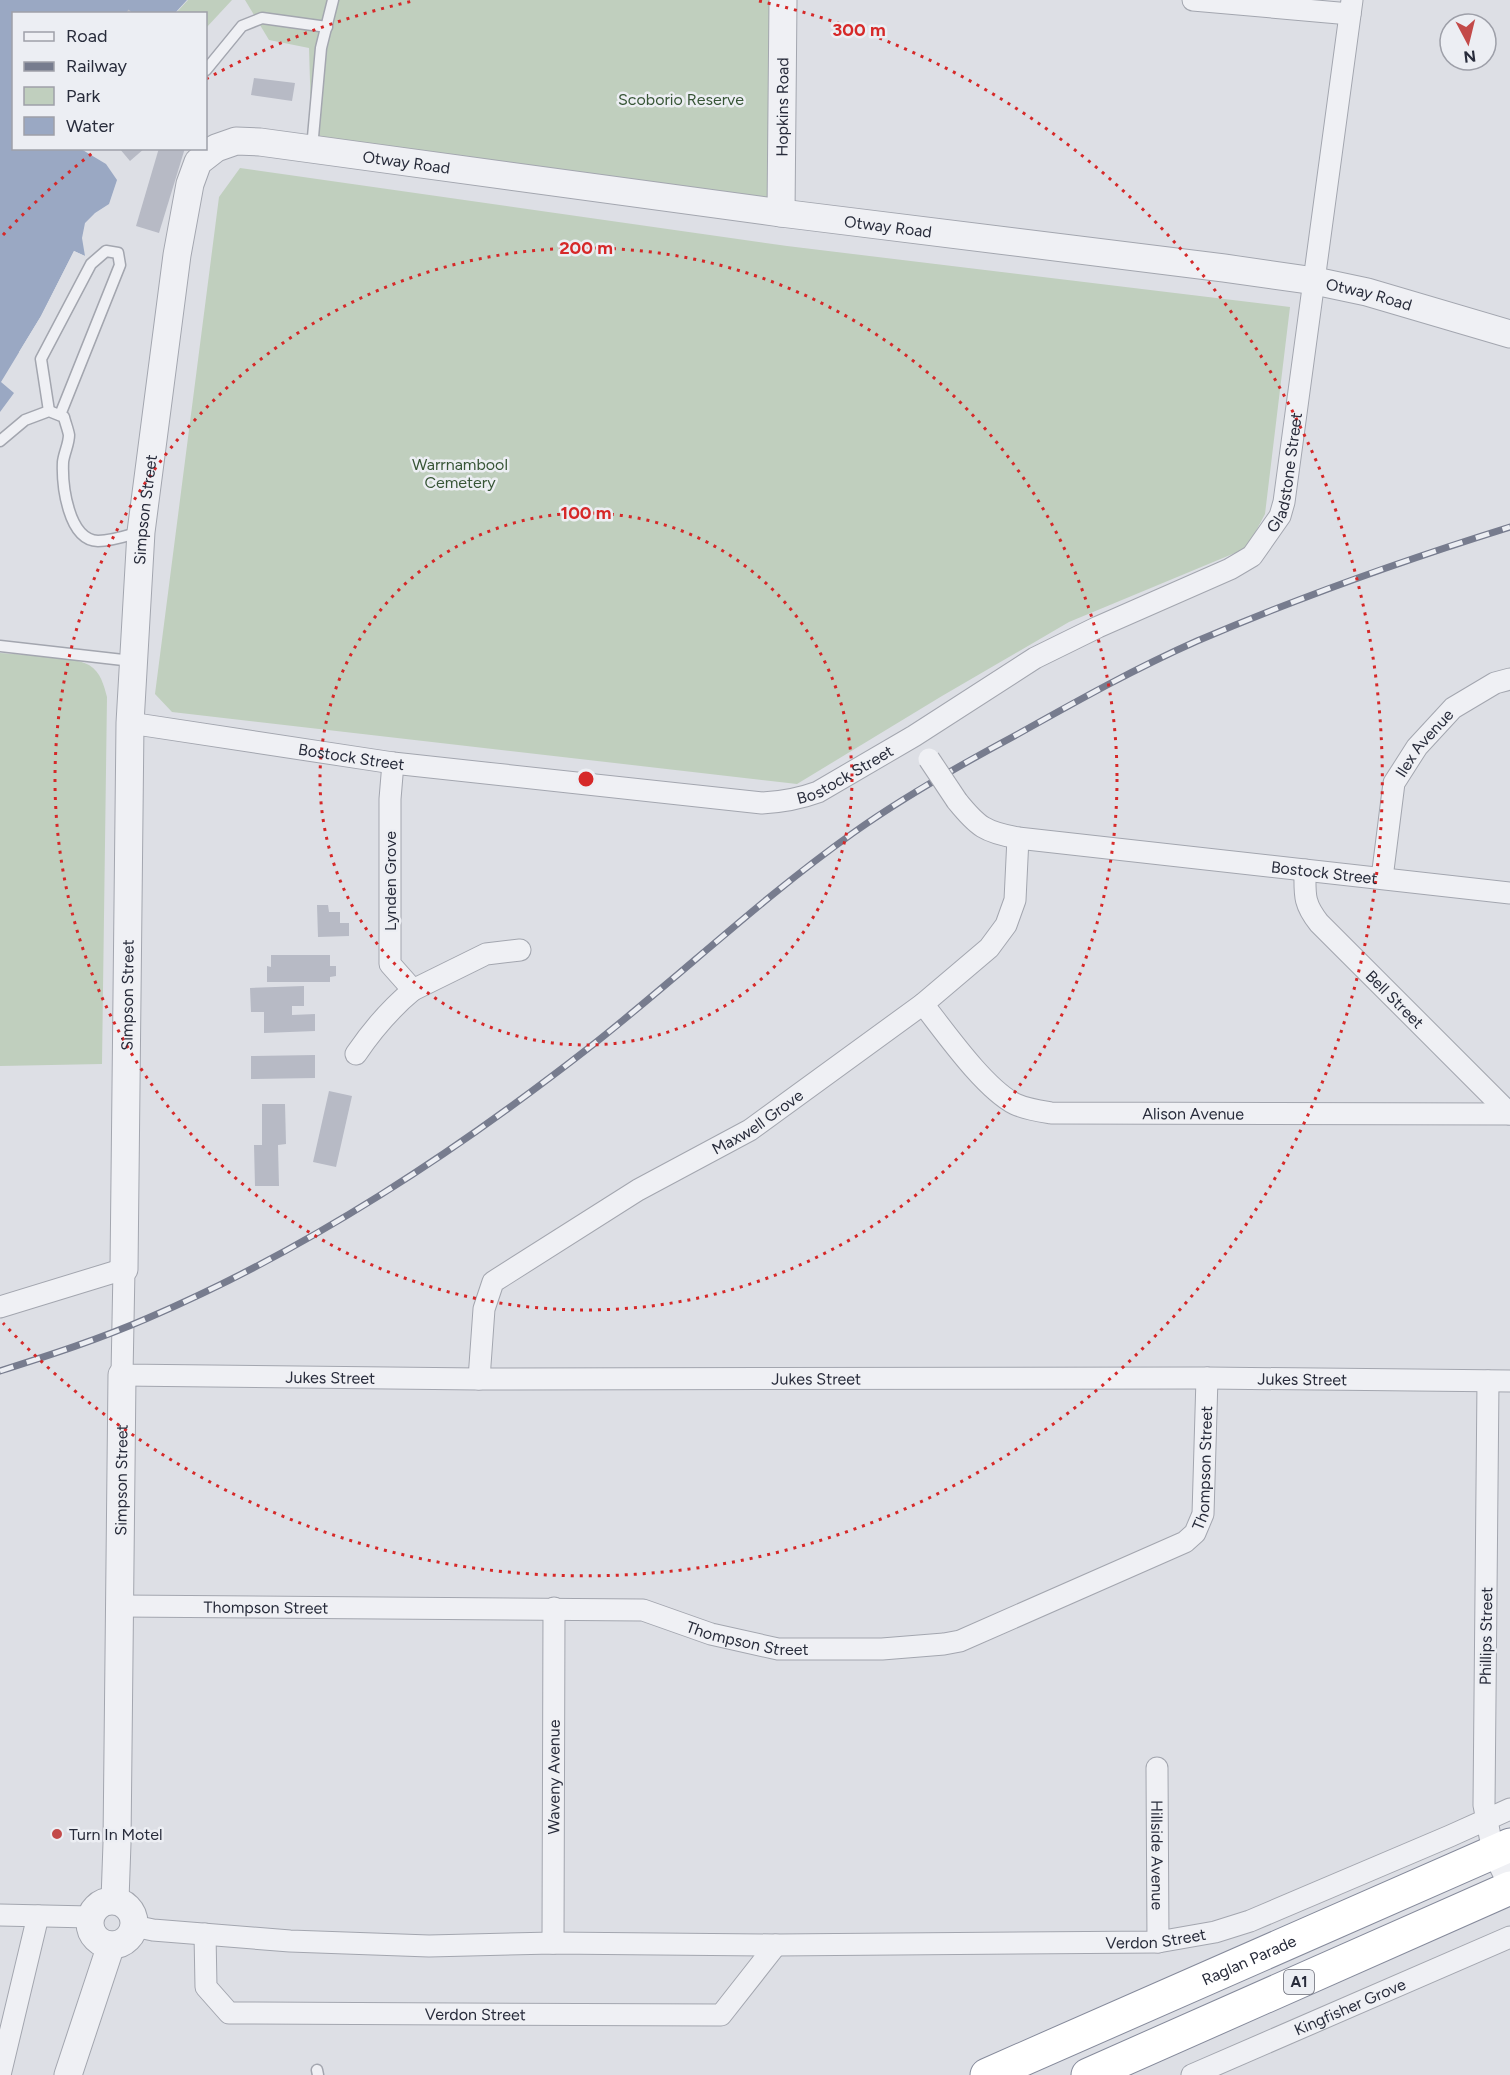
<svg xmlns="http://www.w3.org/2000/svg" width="1510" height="2075" font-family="Figtree,sans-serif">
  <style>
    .green { fill: #c0cfbe }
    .water { fill: #9aa8c3 }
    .pier { fill: #dddfe5 }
    .building { fill: #b7bac5 }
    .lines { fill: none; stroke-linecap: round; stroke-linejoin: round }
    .service-casing { stroke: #a3a6af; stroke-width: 13 }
    .minor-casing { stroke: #a3a6af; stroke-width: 23 }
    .tertiary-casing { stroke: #a3a6af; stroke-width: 29 }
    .trunk-casing { stroke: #858a9b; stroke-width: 35 }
    .path { stroke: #bbbdc4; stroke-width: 3; stroke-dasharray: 4.5 4.5; stroke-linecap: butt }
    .service { stroke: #eff0f4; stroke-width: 10 }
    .minor { stroke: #eff0f4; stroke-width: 21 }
    .tertiary { stroke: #eff0f4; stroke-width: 27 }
    .trunk { stroke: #fff; stroke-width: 33 }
    .rail-casing { stroke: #777c8e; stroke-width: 7 }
    .rail { stroke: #eceef3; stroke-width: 4.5; stroke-dasharray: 14; stroke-linecap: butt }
    .minor-bridge-casing { stroke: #a3a6af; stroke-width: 23; stroke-linecap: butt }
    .minor-bridge { stroke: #eff0f4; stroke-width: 21 }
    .ring { fill: none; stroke: #d62828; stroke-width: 3; stroke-dasharray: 3 6 }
    .poi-dot { fill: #c34a49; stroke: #eceef3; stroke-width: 2 }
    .labels { text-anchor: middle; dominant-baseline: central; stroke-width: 5; stroke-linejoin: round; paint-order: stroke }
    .shield { fill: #eceef3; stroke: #636672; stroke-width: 1.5 }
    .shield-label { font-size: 15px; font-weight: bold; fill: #282c3b }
    .park-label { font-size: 16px; fill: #375536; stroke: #eceef3 }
    .street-label { font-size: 16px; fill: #282c3b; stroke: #eceef3 }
    .poi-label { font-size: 16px; fill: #282c3b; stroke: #eceef3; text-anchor: start }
    .centre { fill: #d62828; stroke: #eceef3; stroke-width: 3 }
    .ring-label { font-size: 18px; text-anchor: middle; font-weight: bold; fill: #d62828; stroke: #eceef3; stroke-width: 5; stroke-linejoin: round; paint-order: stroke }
  </style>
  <rect width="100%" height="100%" fill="#dddfe5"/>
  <g class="green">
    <polygon points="188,0 232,0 206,28 206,14 176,13"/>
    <polygon points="245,0 783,0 781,213 312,149 309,48 269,40"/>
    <polygon points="240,168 787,246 1290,307 1265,514 1247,548 1069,622 942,696 797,784 172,712 155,694 219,197"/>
    <path d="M0,653C20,655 74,656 89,665C101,672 104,686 107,697L102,1064L0,1066Z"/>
  </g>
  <polygon class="water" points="0,0 187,0 175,13 14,14 14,148 81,149 106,164 117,180 109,204 95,213 85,223 82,238 85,256 74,251 41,316 1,382 14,393 0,412"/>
  <polygon class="pier" points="74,251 85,256 84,258 76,255 43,317 21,354 19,352 41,316"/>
  <g class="building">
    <polygon points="254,78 295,83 292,101 251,95"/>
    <polygon points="119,148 145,148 130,161"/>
    <polygon points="159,148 185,148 159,233 136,226"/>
    <polygon points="317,905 328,905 329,912 340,912 340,923 349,923 349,936 318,937"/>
    <polygon points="271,955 330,955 330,966 336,966 336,976 330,977 330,982 267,982 267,966 271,967"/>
    <polygon points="304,986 304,1006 292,1006 292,1015 315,1014 315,1031 264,1033 264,1012 251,1012 250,988"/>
    <polygon points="315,1055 315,1078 251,1079 251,1056"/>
    <polygon points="329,1091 352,1096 336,1167 313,1162"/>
    <polygon points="262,1104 285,1104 286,1144 278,1145 279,1186 255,1186 254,1145 262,1145"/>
  </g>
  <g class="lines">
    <defs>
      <g id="service">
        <polyline points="206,70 242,26 262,18 327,27"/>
        <polyline points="312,148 321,48 333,0"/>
        <polyline points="49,411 41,359 91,264 106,251 118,253 120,265 60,415"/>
        <path d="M0,441L25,420L49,411L64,417C65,422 68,429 69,435C69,444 64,453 63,462C62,485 68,540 98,541C112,541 126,536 140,532"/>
        <polyline points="0,646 132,661"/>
        <polyline points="317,2070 318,2075"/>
      </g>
      <g id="minor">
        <polyline points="1193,0 1350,14"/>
        <path id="s1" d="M130,723L393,763L762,803C782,802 799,799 818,792L914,736L1035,658L1098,627L1230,569L1252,556L1280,516L1284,502L1352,0"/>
        <polyline points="393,763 390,799 390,964 413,990 486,954 520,950"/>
        <path id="s2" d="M957,801C978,827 985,832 1018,838L1510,893"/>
        <path id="s3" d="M1305,870C1305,894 1303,903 1319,923L1510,1114"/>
        <path id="s4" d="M1382,878L1394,783L1417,747L1453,708L1495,683L1510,679"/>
        <path id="s5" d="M923,1004C945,1032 984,1088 1015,1104C1026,1109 1039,1111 1051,1113L1509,1114"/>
        <path d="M356,1054C373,1029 390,1009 413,990"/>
        <path id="s6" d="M0,1307L124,1269L122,1375L479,1379L1207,1378L1510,1381"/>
        <path id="s7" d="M479,1379L484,1309L493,1282L638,1190L750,1130L923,1004L989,948L1006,925L1015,900L1018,838"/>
        <polyline points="1488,1381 1484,1805 1493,1852 1510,1887"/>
        <path id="s8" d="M120,1606L643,1610L711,1634L778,1649H882L944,1644L960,1641L1185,1542L1195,1533L1203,1514L1207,1378"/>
        <path id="s9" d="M1157,1768L1158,1942"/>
        <polyline points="0,1915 90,1917"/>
        <path id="s10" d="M134,1926L153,1930L290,1941L429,1946L553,1943L776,1945L1158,1942L1215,1932L1250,1921L1450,1836L1510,1809"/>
        <path id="s11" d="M205,1934L206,1987L229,2013L721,2015L776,1945"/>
        <path id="s12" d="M553,1943L554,1608"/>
        <polyline points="0,2075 38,1916"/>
        <path id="s13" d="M1192,2075L1510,1937"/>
      </g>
      <g id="tertiary">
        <path id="s14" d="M781,213L783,0"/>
        <path id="s15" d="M124,1269L130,723L141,532L177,255L190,184L198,162L216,148L236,141L260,142L781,213L1224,268L1315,281L1367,292L1510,334"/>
        <path id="s16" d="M115,1900L117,1843L122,1375"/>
        <circle cx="112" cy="1923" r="22"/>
        <polyline points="68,2075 111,1945"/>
      </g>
      <g id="trunk">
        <path id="s17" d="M987,2075L1510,1845"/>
        <polyline points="1088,2075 1510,1888"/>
      </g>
    </defs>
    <use href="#service" class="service-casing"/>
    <use href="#minor" class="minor-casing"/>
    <use href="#tertiary" class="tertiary-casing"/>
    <use href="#trunk" class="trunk-casing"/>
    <polyline class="path" points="127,14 132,7"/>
    <use href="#service" class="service"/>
    <use href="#minor" class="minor"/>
    <use href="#tertiary" class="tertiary"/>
    <use href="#trunk" class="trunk"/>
    <defs>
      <path id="rail" d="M0,1371C50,1355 100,1339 148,1318C309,1249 457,1151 595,1043C682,974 763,897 853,833C905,796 962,764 1018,734C1077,701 1136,668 1197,641C1300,597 1404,560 1510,527"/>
    </defs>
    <use href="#rail" class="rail-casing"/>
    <use href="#rail" class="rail"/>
    <defs>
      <polyline id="minor-bridge" points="929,759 957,801"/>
    </defs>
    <use href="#minor-bridge" class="minor-bridge-casing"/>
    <use href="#minor-bridge" class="minor-bridge"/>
  </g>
  <g class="ring">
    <circle cx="586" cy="779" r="266"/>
    <circle cx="586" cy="779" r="531"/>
    <path d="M3 235A797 797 0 0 1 95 151M206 79A797 797 0 0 1 413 1M759 1A797 797 0 1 1 3 1323"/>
  </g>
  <circle class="poi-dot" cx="57" cy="1834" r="6"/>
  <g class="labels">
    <rect class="shield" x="1284" y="1970" width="30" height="24" rx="4.5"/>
    <g class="shield-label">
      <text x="1299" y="1982">A1</text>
    </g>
    <g class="park-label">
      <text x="681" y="99">Scoborio Reserve</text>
      <text x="460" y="464">Warrnambool<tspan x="460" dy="18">Cemetery</tspan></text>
    </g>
    <g class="street-label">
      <text stroke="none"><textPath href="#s14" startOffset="106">Hopkins Road</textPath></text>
      <text stroke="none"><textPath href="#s15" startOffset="1328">Otway Road</textPath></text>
      <text stroke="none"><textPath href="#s15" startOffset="1814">Otway Road</textPath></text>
      <text stroke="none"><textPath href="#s15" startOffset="2300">Otway Road</textPath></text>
      <text stroke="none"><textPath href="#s1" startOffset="1282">Gladstone Street</textPath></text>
      <text stroke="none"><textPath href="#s15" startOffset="760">Simpson Street</textPath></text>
      <text stroke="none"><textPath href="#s4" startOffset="146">Ilex Avenue</textPath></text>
      <text stroke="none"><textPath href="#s1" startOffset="224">Bostock Street</textPath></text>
      <text stroke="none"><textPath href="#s1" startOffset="726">Bostock Street</textPath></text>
      <text stroke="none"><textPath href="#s2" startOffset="382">Bostock Street</textPath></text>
      <text transform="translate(390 881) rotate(-90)">Lynden Grove</text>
      <text stroke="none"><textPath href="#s15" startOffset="274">Simpson Street</textPath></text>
      <text stroke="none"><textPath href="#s3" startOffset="164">Bell Street</textPath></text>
      <text stroke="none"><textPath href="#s5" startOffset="316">Alison Avenue</textPath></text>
      <text stroke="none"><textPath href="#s7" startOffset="408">Maxwell Grove</textPath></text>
      <text stroke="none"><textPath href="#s6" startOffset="444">Jukes Street</textPath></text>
      <text stroke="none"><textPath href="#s6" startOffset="930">Jukes Street</textPath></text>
      <text stroke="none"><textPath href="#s6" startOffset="1416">Jukes Street</textPath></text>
      <text stroke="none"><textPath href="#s8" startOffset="1172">Thompson Street</textPath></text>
      <text stroke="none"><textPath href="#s16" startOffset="420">Simpson Street</textPath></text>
      <text stroke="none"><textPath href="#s8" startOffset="146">Thompson Street</textPath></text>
      <text stroke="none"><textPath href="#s8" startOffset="632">Thompson Street</textPath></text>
      <text transform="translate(1486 1636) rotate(-89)">Phillips Street</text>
      <text stroke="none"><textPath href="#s12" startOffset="166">Waveny Avenue</textPath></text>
      <text stroke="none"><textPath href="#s9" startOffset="87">Hillside Avenue</textPath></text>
      <text stroke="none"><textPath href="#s10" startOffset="1023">Verdon Street</textPath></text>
      <text stroke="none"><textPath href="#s17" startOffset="286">Raglan Parade</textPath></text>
      <text stroke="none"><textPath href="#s13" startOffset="172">Kingfisher Grove</textPath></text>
      <text stroke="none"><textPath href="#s11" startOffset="334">Verdon Street</textPath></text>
    </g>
    <g class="poi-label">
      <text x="69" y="1834">Turn In Motel</text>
    </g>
  </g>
  <circle cx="586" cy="779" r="9" class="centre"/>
  <g class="ring-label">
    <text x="859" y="36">300 m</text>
    <text x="586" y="254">200 m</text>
    <text x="586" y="519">100 m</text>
  </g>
  <rect x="12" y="12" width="195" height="138" fill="#eceef3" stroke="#9ea0a9" stroke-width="1.5"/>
  <rect x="24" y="32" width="30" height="9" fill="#eff0f4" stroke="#9ea0a9" stroke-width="1.5"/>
  <text x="66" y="42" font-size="18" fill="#282c3b">Road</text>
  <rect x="24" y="62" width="30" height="9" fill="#777c8e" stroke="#9ea0a9" stroke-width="1.5"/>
  <text x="66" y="72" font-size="18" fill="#282c3b">Railway</text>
  <rect x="24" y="87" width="30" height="18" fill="#c0cfbe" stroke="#9ea0a9" stroke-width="1.5"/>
  <text x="66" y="102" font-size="18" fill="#282c3b">Park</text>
  <rect x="24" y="117" width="30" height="18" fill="#9aa8c3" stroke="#9ea0a9" stroke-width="1.5"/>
  <text x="66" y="132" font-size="18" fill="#282c3b">Water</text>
  <g transform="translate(1468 42) rotate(173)"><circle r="28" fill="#eceef3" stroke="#9ea0a9" stroke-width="1.5"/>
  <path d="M0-4.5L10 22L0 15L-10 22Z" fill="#c34a49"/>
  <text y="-9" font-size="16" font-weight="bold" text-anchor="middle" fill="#282c3b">N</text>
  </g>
</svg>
